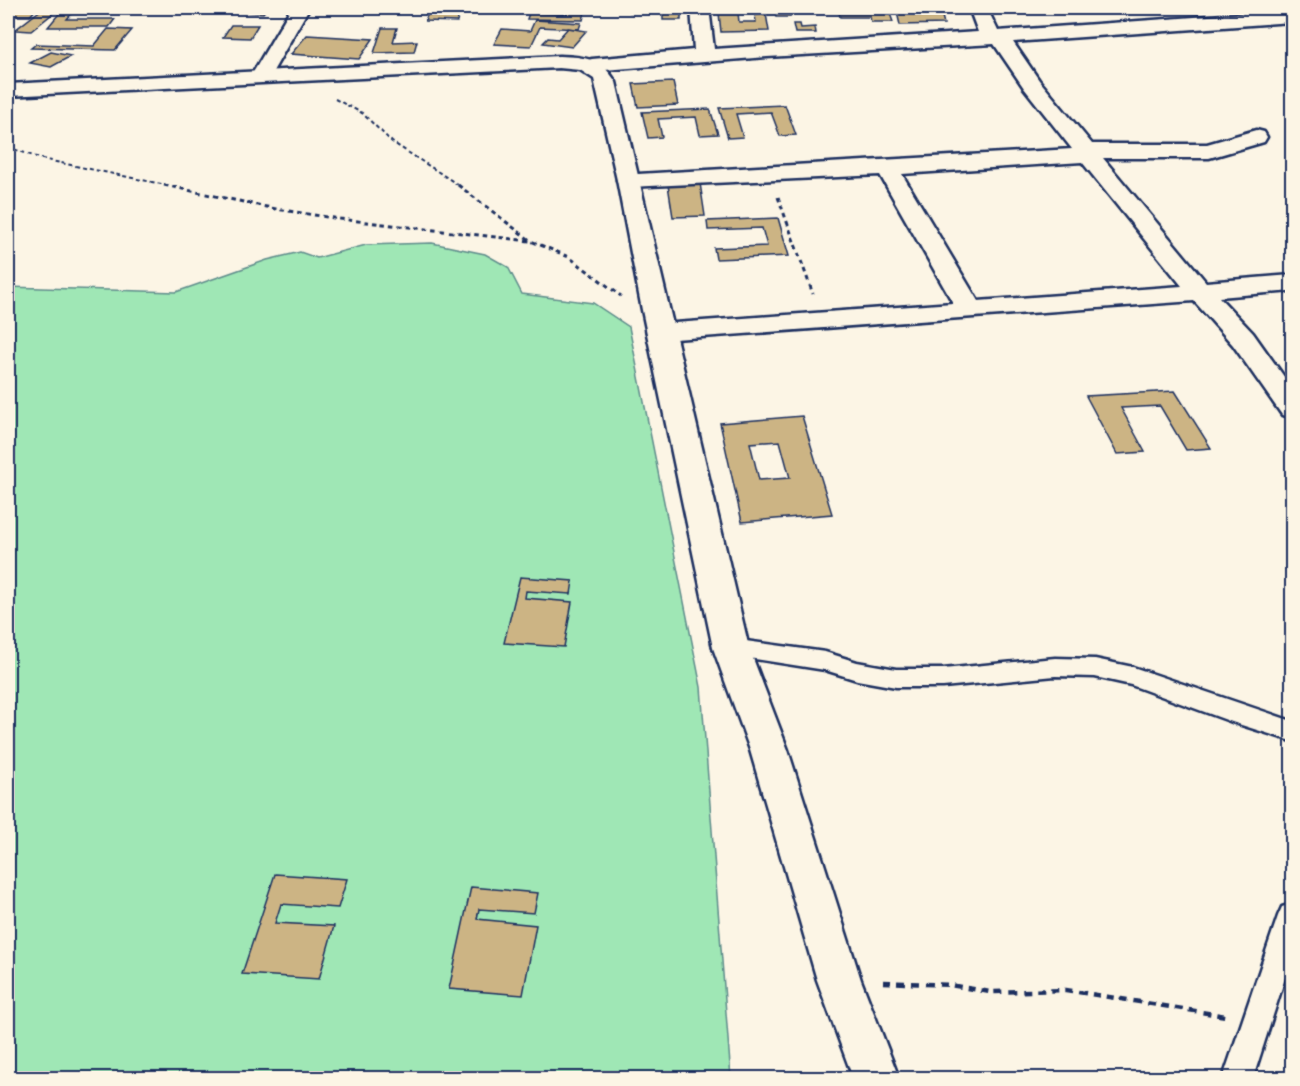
<svg xmlns="http://www.w3.org/2000/svg" width="1300" height="1086" font-family="Pangolin,sans-serif">
  <style>
    .green { fill: #9fe7b5; stroke: #5d8b8a; stroke-width: 1.5 }
    .building { fill: #ccb484; stroke: #1b2f5e; stroke-width: 1.5; fill-rule: evenodd }
    .lines { fill: none; stroke-linecap: round; stroke-linejoin: round }
    .lane-casing { stroke: #1b2f5e; stroke-width: 5 }
    .street-casing { stroke: #1b2f5e; stroke-width: 5 }
    .secondary-casing { stroke: #1b2f5e; stroke-width: 5 }
    .path-far2 { stroke: #1b2f5e; stroke-width: 2; stroke-dasharray: 4 3; stroke-linecap: butt }
    .path-far1 { stroke: #1b2f5e; stroke-width: 3; stroke-dasharray: 4.5 4; stroke-linecap: butt }
    .path { stroke: #1b2f5e; stroke-width: 4.5; stroke-dasharray: 8 6; stroke-linecap: butt }
    .lane { fill: #fcf5e5; fill-rule: evenodd }
    .street { fill: #fcf5e5; fill-rule: evenodd }
    .secondary { fill: #fcf5e5; fill-rule: evenodd }
  </style>
  <rect width="100%" height="100%" fill="#fcf5e5"/>
  <filter id="ink" filterUnits="userSpaceOnUse"><feTurbulence type="fractalNoise" baseFrequency=".0167" numOctaves="2"/><feDisplacementMap in="SourceGraphic" scale="12" xChannelSelector="R" yChannelSelector="G"/><feConvolveMatrix kernelMatrix="1 2 1 2 8 2 1 2 1" color-interpolation-filters="sRGB"/></filter>
  <g filter="url(#ink)">
    <polygon class="green" points="432,243 485,254 508,267 522,294 593,303 629,327 701,687 731,1078 8,1078 8,287 176,292 267,260 300,252 317,258 366,245"/>
    <g class="building">
      <polygon points="183,8 267,8 263,13 181,9"/>
      <polygon points="430,8 461,8 457,22 425,21"/>
      <polygon points="569,8 586,8 583,20 527,19 529,13 567,14"/>
      <polygon points="630,8 681,8 681,20 663,20 663,13 630,12"/>
      <rect x="714" y="8" width="32" height="4"/>
      <polygon points="751,8 767,8 768,13 751,13"/>
      <polygon points="775,8 789,8 790,17 776,17"/>
      <polygon points="838,8 888,8 893,22 871,22 870,17 840,17"/>
      <polygon points="896,8 940,8 944,24 900,25"/>
      <polygon points="8,9 36,9 30,16 8,16"/>
      <polygon points="42,9 57,10 31,31 15,30"/>
      <polygon points="63,9 76,9 67,19 115,19 109,27 48,27"/>
      <polygon points="719,13 738,13 739,22 756,22 755,15 766,14 769,31 721,32"/>
      <polygon points="535,20 581,23 579,29 540,27 531,46 494,44 502,29 530,31"/>
      <polygon points="793,24 800,24 801,28 815,27 816,33 795,33"/>
      <polygon points="231,25 258,25 250,38 223,37"/>
      <polygon points="382,28 397,28 393,42 417,41 414,52 374,53"/>
      <polygon points="568,28 586,31 572,47 543,43 548,38 558,39"/>
      <polygon points="108,29 132,30 115,50 31,48 36,44 94,46"/>
      <polygon points="307,35 373,39 359,59 291,54"/>
      <polygon points="51,52 71,56 51,67 30,63"/>
      <polygon points="673,82 678,105 638,107 633,84"/>
      <polygon points="785,105 796,135 780,136 771,112 736,114 743,137 728,138 719,108"/>
      <polygon points="710,109 718,134 700,135 696,117 658,119 662,137 648,138 642,112"/>
      <polygon points="700,183 705,216 673,217 668,185"/>
      <polygon points="778,218 789,256 716,259 714,248 767,246 762,228 708,230 707,221"/>
      <polygon points="1175,391 1211,448 1186,450 1160,406 1121,408 1145,452 1117,454 1086,396"/>
      <path d="M802,416L832,514L742,522L720,423ZM780,441L790,478L759,480L750,443Z"/>
      <polygon points="520,577 573,581 571,594 526,591 525,598 572,602 564,647 504,643"/>
      <polygon points="275,874 347,879 338,908 281,904 275,923 334,926 319,979 242,974"/>
      <polygon points="471,887 538,893 534,913 479,909 477,919 536,925 523,995 449,989"/>
    </g>
    <g class="lines">
      <defs>
        <g id="lane">
          <polygon points="731,639 825,652 857,662 896,669 943,669 1055,658 1095,659 1133,667 1292,721 1292,741 1232,722 1131,685 1095,677 1055,676 943,687 896,687 857,680 825,670 723,654 720,648 723,642"/>
          <polygon points="1292,904 1292,956 1253,1078 1223,1078 1278,916 1282,907"/>
        </g>
        <g id="street">
          <polygon points="291,8 309,8 268,80 261,82 254,80 251,76"/>
          <path d="M691,8H709L714,49L978,32L969,8H987L998,31L1292,10V22L1013,42L1039,80L1092,144H1207L1256,130L1264,132L1267,137L1264,142L1209,158H1103L1206,282L1292,275V291L1219,297L1253,333L1292,388V417L1282,415L1233,345L1194,301L661,340L651,338L647,332L651,326L661,324L953,303L880,175L629,187L621,185L617,180L621,175L1072,149L1024,88L994,44L767,57L592,71L585,69L582,65L585,61L592,59L694,50ZM1082,162L1182,286L978,301L902,174Z"/>
        </g>
        <path id="secondary" d="M559,56C586,57 601,58 616,82L749,648L788,750L861,980L899,1078H853L817,980L750,750L713,648L642,310L617,180L594,79L580,70L559,68L8,96V84Z"/>
      </defs>
      <use href="#lane" class="lane-casing"/>
      <use href="#street" class="street-casing"/>
      <use href="#secondary" class="secondary-casing"/>
      <g class="path-far2">
        <polyline points="335,99 362,113 392,142 460,186"/>
        <polyline points="8,147 42,159 171,186"/>
      </g>
      <g class="path-far1">
        <polyline points="164,185 276,209 340,219 530,241"/>
        <polyline points="458,185 531,241 569,257 621,296"/>
        <polyline points="778,197 813,294"/>
      </g>
      <polyline class="path" points="883,982 950,985 990,992 1066,990 1226,1016"/>
      <use href="#lane" class="lane"/>
      <use href="#street" class="street"/>
      <use href="#secondary" class="secondary"/>
    </g>
  </g>
  <rect width="1300" height="1086" fill="none" stroke="#fcf5e5" stroke-width="30"/>
  <rect x="15" y="15" width="1270" height="1056" fill="none" stroke="#1b2f5e" stroke-width="2" filter="url(#ink)"/>
</svg>
